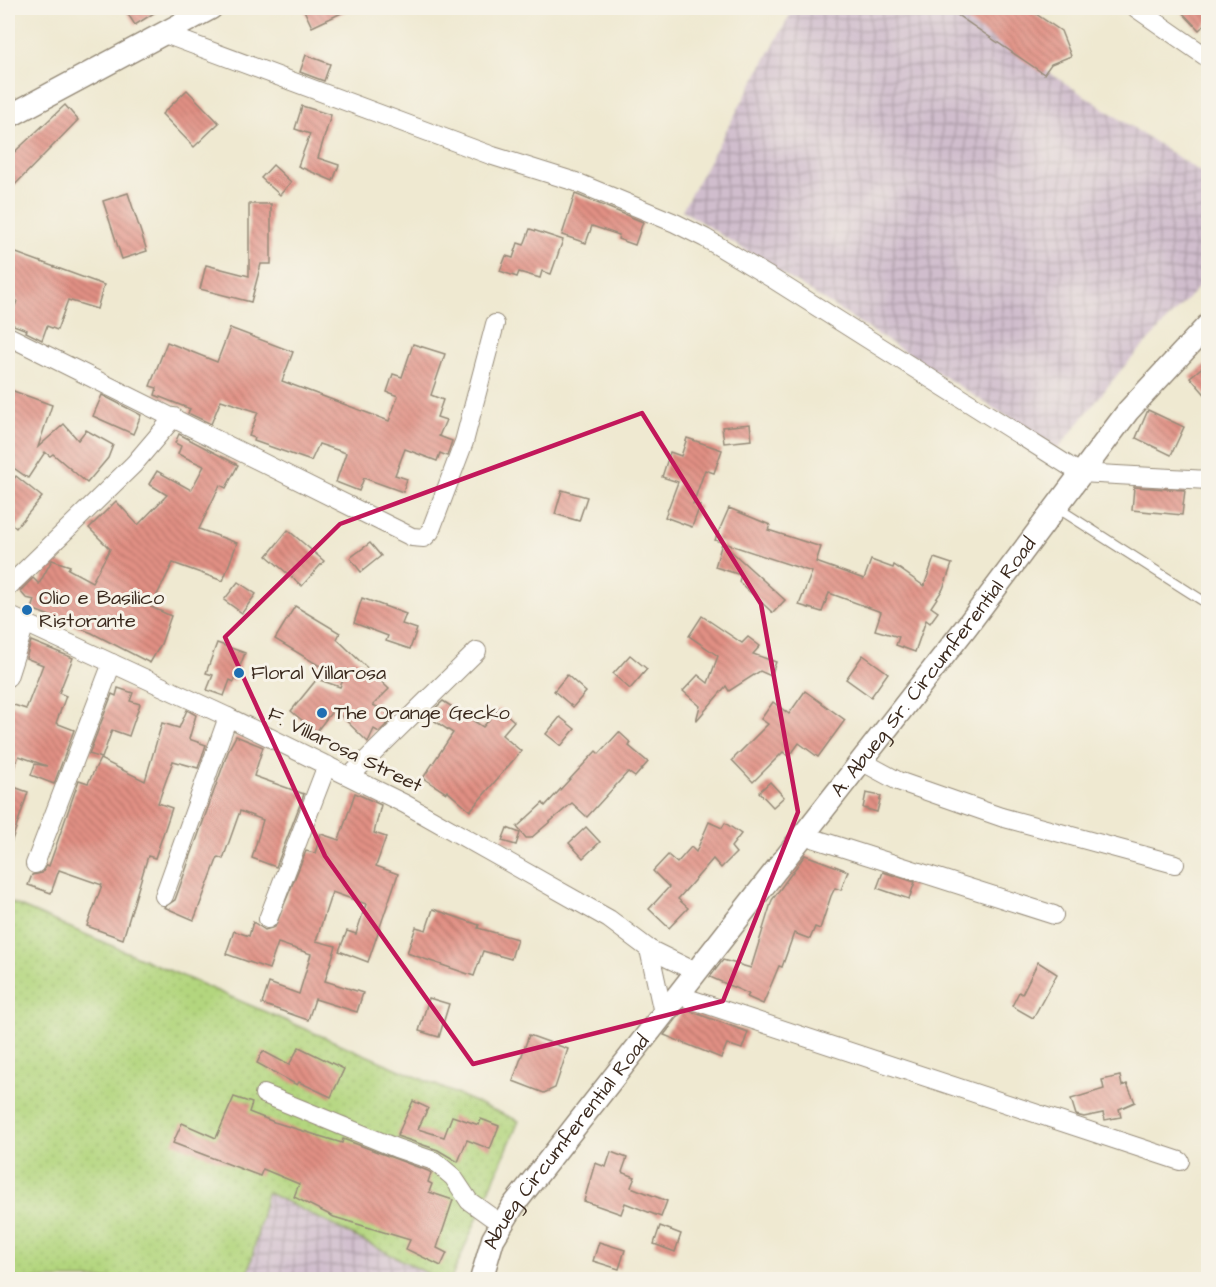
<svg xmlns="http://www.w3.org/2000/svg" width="1216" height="1287" font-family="'Architects Daughter',sans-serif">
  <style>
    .industrial { fill: url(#industrial-grid) }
    .green { fill: url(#green-dots); stroke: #77804e; stroke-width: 1.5 }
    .building { fill: url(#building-back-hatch) }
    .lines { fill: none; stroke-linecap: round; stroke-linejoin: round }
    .service-casing { stroke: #958a78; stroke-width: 11 }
    .minor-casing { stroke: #958a78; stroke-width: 20 }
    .tertiary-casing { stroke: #958a78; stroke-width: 25 }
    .service { stroke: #fff; stroke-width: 9 }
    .minor { stroke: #fff; stroke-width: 18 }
    .tertiary { stroke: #fff; stroke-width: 22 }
    .marked { fill: none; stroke: #c2185b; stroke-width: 4.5; stroke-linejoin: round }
    .poi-dot { fill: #1f6fb2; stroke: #f7f3e8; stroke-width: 2 }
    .labels { text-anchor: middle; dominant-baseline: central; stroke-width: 6; stroke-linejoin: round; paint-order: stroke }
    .poi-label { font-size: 20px; fill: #3b2a1e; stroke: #f7f3e8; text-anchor: start }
    .street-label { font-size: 20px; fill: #3b2a1e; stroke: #f7f3e8 }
  </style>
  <defs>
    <pattern id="industrial-grid" width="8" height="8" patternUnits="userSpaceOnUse" patternTransform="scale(1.5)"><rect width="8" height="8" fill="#d0bdcd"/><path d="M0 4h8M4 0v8" fill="none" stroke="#aa9aa6"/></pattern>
    <pattern id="green-dots" width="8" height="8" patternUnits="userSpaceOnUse" patternTransform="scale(1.5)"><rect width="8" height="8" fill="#b3d67e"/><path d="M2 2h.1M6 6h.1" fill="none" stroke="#9bb86c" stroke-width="1.8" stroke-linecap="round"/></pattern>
    <pattern id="building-back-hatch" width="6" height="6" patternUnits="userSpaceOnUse" patternTransform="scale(1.5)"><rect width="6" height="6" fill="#e19084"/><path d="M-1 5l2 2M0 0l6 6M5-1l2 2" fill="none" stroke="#b8766b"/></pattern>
  </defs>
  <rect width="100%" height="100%" fill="#f7f3e8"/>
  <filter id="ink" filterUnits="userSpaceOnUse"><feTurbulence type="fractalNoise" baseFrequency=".0167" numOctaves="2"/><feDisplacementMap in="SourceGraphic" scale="12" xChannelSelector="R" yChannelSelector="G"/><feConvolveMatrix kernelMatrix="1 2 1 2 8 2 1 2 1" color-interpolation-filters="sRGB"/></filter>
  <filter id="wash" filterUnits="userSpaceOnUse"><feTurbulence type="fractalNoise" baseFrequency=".008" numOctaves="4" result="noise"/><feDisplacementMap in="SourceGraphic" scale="24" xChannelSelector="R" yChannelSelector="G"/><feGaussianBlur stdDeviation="1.35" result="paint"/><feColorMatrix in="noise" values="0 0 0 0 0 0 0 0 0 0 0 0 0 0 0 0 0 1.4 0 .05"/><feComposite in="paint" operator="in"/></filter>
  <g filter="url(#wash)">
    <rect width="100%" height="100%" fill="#efe9d1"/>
    <g class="industrial">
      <polygon points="794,8 951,8 1208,177 1208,277 1121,370 1058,449 682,210"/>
      <polygon points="267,1191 439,1279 247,1280"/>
    </g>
    <polygon class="green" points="8,901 519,1121 451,1279 439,1279 267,1192 247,1279 8,1279"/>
    <g id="blocks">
      <g class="building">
        <polygon points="124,8 162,8 135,25"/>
        <polygon points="303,8 352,8 312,27"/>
        <polygon points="947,8 1027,8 1061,31 1071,56 1051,64 1044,74"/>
        <polygon points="1178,8 1209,8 1209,21 1199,30"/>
        <polygon points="306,55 330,64 324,81 300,72"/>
        <polygon points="187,90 219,123 194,147 162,114"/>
        <polygon points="65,105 78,120 8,192 8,158"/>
        <polygon points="302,106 331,115 318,158 339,165 333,181 298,166 310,134 295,129"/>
        <polygon points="273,165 291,182 280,195 261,178"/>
        <polygon points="128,193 147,251 122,259 103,201"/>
        <polygon points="575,194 643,222 635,245 618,239 619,235 592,226 586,243 562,235"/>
        <polygon points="249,204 271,204 271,264 261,264 251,302 200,289 206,265 249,276"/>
        <polygon points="530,229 563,240 551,274 542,271 540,278 519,272 517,277 500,271 506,256 513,258 518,243 524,245"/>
        <polygon points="8,250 104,285 97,309 68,300 57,330 47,326 42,340 26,332 27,330 8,323 17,301 8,297"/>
        <polygon points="230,328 293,352 282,381 389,421 398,396 387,392 393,374 402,377 413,344 445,354 431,395 443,400 437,417 446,420 439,436 452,441 447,456 440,453 437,461 405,449 395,475 407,479 403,492 364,478 359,491 336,482 346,453 319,444 311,461 254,441 255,438 249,436 258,412 221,400 211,424 188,413 190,409 155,395 157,388 150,386 167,342 217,362"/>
        <polygon points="1209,362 1209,399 1190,377"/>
        <polygon points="8,389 52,405 38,447 64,424 78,440 86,430 113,445 108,458 87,483 53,454 50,456 45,452 28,478 8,464"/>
        <polygon points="102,395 141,415 133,434 93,416"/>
        <polygon points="1148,410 1184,427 1171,455 1136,438"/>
        <polygon points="750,424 752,440 724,443 722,427"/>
        <polygon points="179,434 238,465 226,488 220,485 199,529 237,543 223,581 173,563 151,607 171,616 161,644 150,663 92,633 32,609 35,600 26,598 20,591 33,578 39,584 52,560 70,566 68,569 92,582 110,549 89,528 116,501 138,525 167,495 149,484 157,471 191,490 204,466 178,454 181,446 175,443"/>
        <polygon points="687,438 722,450 714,473 705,470 693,504 700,506 692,527 665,517 678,482 662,477 670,452 681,456"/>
        <polygon points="16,476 42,497 16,528 8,521 8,487"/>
        <polygon points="1134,487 1185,490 1182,515 1132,510"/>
        <polygon points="562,490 587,497 579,521 555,514"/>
        <polygon points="729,508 770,525 768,530 821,547 816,562 864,579 871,560 893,568 894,565 924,586 934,558 952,564 943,589 931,607 938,612 930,623 926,620 915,652 896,645 899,637 875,630 881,612 829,593 822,612 799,605 812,572 715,540"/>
        <polygon points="288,530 324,561 302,586 267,556"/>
        <polygon points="370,543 381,556 361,572 350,558"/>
        <polygon points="722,543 785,600 773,613 739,582 741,575 715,567"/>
        <polygon points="238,582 256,594 242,613 224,600"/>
        <polygon points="362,598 406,614 402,624 417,629 410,649 386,641 388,636 354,623"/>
        <polygon points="295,606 340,633 337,639 389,689 373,705 395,716 379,732 374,729 368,742 334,709 316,732 291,711 317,679 340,687 343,680 275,639"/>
        <polygon points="702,616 742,643 748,637 760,646 753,654 776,662 771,676 760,671 729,691 726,686 696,721 700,706 683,691 698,675 708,683 718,656 689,636"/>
        <polygon points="31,641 73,658 59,693 66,696 56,723 74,730 54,784 31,775 35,764 47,766 19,756 8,781 8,703 26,709 43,665 26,658"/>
        <polygon points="217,643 245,653 234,682 230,680 224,696 207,690 213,675 206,673"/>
        <polygon points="630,655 647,669 630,689 613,674"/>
        <polygon points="863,655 888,673 871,697 846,679"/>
        <polygon points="567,675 586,692 573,707 554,691"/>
        <polygon points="118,688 133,693 130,701 140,704 129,736 112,730 102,758 89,754 112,694 116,696"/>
        <polygon points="805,691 845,720 818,757 799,743 789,757 783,752 753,782 732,760 768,724 761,719 773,702 789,714"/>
        <polygon points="443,701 483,727 499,708 514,721 502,735 521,751 470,811 447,791 446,793 423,778 453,733 427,716"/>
        <polygon points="187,710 196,715 189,739 206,745 198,768 173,761 158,803 172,808 155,858 148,856 123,939 87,926 102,885 59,870 51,893 28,885 32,875 42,873 47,865 49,866 79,780 88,783 100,759 145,781 162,723 179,728"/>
        <polygon points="560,717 575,729 561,746 546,734"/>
        <polygon points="619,732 631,743 629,746 648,762 635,777 628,772 587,817 572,803 531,838 526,838 517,827 543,803 545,806 596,751 599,754"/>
        <polygon points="236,736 263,747 254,776 304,794 276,867 252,858 263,820 240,811 223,859 218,857 194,920 164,907 175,900 229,749"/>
        <polygon points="770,782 784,797 773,807 759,792"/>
        <polygon points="8,785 28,792 10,846 8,846"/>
        <polygon points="355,793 381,805 374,833 386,837 376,866 398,874 368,962 339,951 347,931 356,934 366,904 332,892 316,941 336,946 325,981 363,993 357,1012 315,999 308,1020 262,1004 269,983 299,994 311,954 278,943 269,969 226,954 234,931 249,936 253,922 265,930 275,927 306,851 315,853 321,834 339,840"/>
        <polygon points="866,793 881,796 877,812 863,808"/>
        <polygon points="709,822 722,828 725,823 741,834 731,847 736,853 721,868 713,859 678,899 688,908 669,928 649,909 669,887 653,871 668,855 677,863 691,847 696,852"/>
        <polygon points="586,827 600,842 583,858 569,843"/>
        <polygon points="507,828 520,833 516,845 502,841"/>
        <polygon points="805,855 848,871 841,890 835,888 831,896 820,929 815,927 810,939 794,933 782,967 779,966 763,1004 747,997 749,994 710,977 723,960 751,968 772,900"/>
        <polygon points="883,872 915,882 909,899 877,888"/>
        <polygon points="433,909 479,925 478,928 517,939 511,959 483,951 474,976 407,953 416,927 426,930"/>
        <polygon points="1038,962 1057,974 1033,1018 1012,1006 1019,992 1022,994"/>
        <polygon points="429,998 449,1004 439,1037 419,1031"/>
        <polygon points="684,1009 748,1032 742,1049 727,1044 721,1058 664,1035"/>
        <polygon points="529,1035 568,1049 555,1088 544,1093 513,1081"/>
        <polygon points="299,1047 344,1069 331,1097 299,1082 297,1085 257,1063 263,1051 289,1065"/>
        <polygon points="1120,1076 1122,1086 1127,1084 1135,1102 1119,1109 1121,1117 1105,1120 1103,1113 1084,1117 1076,1115 1071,1099 1104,1089 1102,1080"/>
        <polygon points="234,1097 252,1103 249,1112 274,1122 342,1143 343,1139 428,1171 431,1173 428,1182 432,1184 429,1192 453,1200 437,1248 447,1253 441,1266 406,1249 410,1240 334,1217 294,1197 299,1184 263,1169 260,1176 173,1143 182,1123 216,1138"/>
        <polygon points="413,1101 428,1108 418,1129 444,1137 452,1116 479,1125 481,1119 499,1126 490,1149 467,1140 458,1162 438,1150 397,1136"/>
        <polygon points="611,1152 627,1158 622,1172 635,1177 631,1187 667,1201 661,1217 625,1203 621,1214 584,1201 595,1163 606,1167"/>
        <polygon points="660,1226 681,1234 675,1252 654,1244"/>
        <polygon points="599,1242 625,1250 619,1269 593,1261"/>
      </g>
    </g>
  </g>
  <g filter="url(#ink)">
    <use href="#blocks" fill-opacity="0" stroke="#958a78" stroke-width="1.5"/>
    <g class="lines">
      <defs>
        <polyline id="service" points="1056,507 1208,604"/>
        <g id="minor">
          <polyline points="1136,8 1208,58"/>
          <polyline points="162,33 493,156 576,182 675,223 705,238 773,279 1080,473 1208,480"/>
          <polyline points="8,336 412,537 424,538 430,532 464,442 495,324"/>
          <polyline points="8,587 134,464 174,417"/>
          <polyline points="8,615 228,717 405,804 609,919 649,949 696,972"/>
          <polyline points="8,677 25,624"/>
          <polyline points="861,761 898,781 1001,817 1175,864"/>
          <polyline points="350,776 477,651"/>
          <polyline points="803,835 1054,915"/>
          <polyline points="35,864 112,663"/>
          <polyline points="164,896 228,717"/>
          <polyline points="268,919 327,765"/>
          <polyline points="649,949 663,1013"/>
          <polyline points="678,995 1180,1161"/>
          <polyline points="264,1094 396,1148 434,1161 453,1177 469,1201 501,1224"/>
        </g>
        <g id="tertiary">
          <polyline points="8,117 211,8"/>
          <path id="s1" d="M481,1280L493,1239L513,1206L967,626L1128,411L1208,325"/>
        </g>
      </defs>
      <use href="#service" class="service-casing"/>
      <use href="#minor" class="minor-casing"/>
      <use href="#tertiary" class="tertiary-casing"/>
      <use href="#service" class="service"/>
      <use href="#minor" class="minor"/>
      <use href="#tertiary" class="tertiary"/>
    </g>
  </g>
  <path class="marked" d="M642,413L761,604L798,812L723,1001L473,1064L325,856L225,637L340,524Z"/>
  <g class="poi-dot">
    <circle cx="27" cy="610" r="6"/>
    <circle cx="239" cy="673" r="6"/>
    <circle cx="322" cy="713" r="6"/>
  </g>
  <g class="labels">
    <g class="poi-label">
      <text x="39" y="598">Olio e Basilico<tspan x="39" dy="23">Ristorante</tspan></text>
      <text x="251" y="673">Floral Villarosa</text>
      <text x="334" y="713">The Orange Gecko</text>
    </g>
    <g class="street-label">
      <text stroke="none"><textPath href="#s1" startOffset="765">A. Abueg Sr. Circumferential Road</textPath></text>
      <text transform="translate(345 750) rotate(26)">F. Villarosa Street</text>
      <text stroke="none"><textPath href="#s1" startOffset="164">Abueg Circumferential Road</textPath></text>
    </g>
  </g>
  <rect width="1216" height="1287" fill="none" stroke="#f7f3e8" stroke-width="30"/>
</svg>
